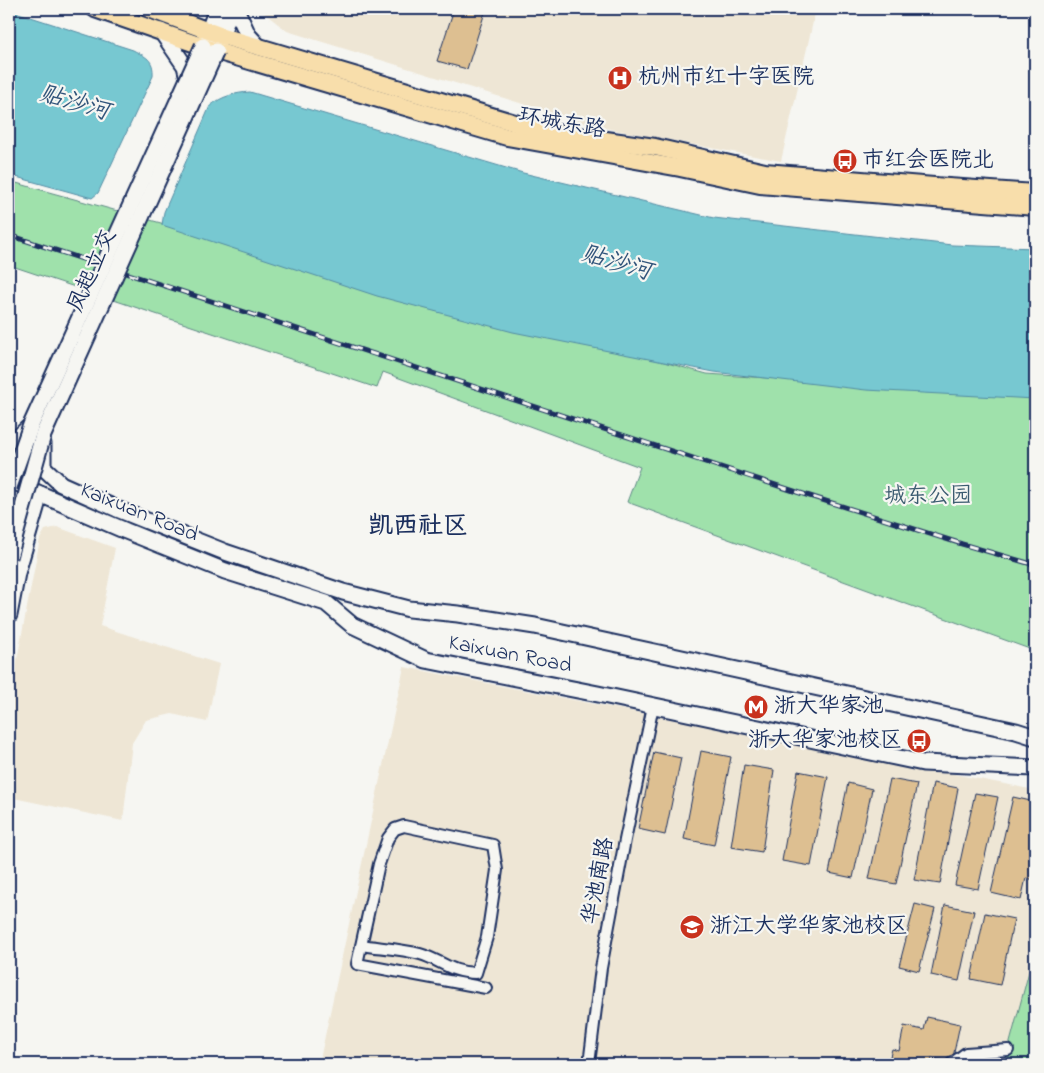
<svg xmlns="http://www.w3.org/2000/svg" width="1044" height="1073" font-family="'Indie Flower','LXGW WenKai TC',sans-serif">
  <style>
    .built { fill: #eee6d5 }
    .green { fill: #9fe1ab; stroke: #5d8884 }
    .water { fill: #77c8d1; stroke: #528ba3 }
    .building { fill: #ddbf91; stroke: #1b2f5e }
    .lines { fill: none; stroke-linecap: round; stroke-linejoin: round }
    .street-casing { stroke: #1b2f5e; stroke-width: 14 }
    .secondary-casing { stroke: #1b2f5e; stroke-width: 19 }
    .primary-casing { stroke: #1b2f5e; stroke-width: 20 }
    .street { stroke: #f6f6f2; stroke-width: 10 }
    .secondary { stroke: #f6f6f2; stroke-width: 15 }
    .primary { stroke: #f8deab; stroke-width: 16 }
    .rail-casing { stroke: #1b2f5e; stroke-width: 5 }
    .rail { stroke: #f6f6f2; stroke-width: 3; stroke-dasharray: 9; stroke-linecap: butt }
    .secondary-bridge-casing { stroke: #1b2f5e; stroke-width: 19; stroke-linecap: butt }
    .secondary-bridge { stroke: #f6f6f2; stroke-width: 15 }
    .labels { text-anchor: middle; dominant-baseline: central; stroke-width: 4.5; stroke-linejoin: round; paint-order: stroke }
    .poi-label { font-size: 22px; fill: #1b2f5e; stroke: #f6f6f2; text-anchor: start }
    .street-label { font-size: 22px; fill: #1b2f5e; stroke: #f6f6f2 }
    .park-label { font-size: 22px; fill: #3c5c71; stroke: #f6f6f2 }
    .water-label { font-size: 24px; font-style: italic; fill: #32557b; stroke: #f6f6f2 }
    .quarter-label { font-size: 25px; font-weight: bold; fill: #1b2f5e; stroke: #f6f6f2 }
  </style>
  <rect width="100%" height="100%" fill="#f6f6f2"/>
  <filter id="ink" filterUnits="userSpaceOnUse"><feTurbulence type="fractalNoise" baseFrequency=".02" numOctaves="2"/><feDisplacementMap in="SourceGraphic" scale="10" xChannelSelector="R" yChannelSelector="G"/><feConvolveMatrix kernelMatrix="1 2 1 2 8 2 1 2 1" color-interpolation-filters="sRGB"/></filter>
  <g filter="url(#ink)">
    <g class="built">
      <polygon points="259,9 816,9 781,161 594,126 287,31"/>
      <polygon points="57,527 115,548 100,626 219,664 207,722 172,714 146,720 132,743 123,821 9,797 9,702 40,539 45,530"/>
      <polygon points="404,667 1035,790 1035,1064 319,1064"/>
    </g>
    <g class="green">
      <polygon points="9,181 707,374 1035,396 1035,651 627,502 640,467 383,372 377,388 9,265"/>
      <polygon points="1035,949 1035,1064 1005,1064 1008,1050"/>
    </g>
    <g class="water">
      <path d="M9,10L133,50C146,57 154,59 153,76L98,193L92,198L9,175Z"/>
      <path d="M250,92L523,173L714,218L952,245L1035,248V399L866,390L714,372L513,332L377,296L162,225L164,212L210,106C222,96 235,93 250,92Z"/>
    </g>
    <g class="building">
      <polygon points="454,9 486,9 467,69 437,61"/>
      <polygon points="701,751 731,757 714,845 684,839"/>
      <polygon points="654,752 681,758 665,835 638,829"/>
      <polygon points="744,765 774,770 762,852 731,847"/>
      <polygon points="798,771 828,777 811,866 782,861"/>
      <polygon points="890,779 917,784 896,884 869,879"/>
      <polygon points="848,783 872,789 853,878 829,873"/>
      <polygon points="933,783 958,788 940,884 914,880"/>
      <polygon points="975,793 998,797 978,889 955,885"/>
      <polygon points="1013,797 1035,802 1035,880 1026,878 1021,900 991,893"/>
      <polygon points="915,904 935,909 919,971 899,966"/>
      <polygon points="945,905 974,911 959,981 931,975"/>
      <polygon points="985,913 1014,919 1000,985 971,979"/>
      <polygon points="927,1017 960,1024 952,1062 932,1058 931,1064 888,1064 892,1049 899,1051 904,1026 924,1030"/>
    </g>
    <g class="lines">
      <defs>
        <g id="street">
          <path d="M361,945C380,948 401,949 420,954C441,960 451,973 476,973L487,937L497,870L493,845L404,826L395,829L388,838L379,864L357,964L486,988"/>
          <polyline points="589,1064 601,968 625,840 653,706"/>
          <polyline points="951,1064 966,1053 1008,1050"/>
        </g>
        <g id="secondary">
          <polyline points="236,9 248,35 259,47"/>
          <polyline points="161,31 185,66 188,78"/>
          <polyline points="204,43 217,9"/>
          <polyline points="217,47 231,9"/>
          <polyline points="43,443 43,467 61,484 117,509 225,552 343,592 409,609 458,614 535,626 1016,731 1035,737"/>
          <polyline points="9,446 31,425"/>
          <polyline points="9,479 40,494 126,531 225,571 326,603 352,625 426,660 598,694 923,763 1035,768"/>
          <polyline points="9,615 17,573 40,494"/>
        </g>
        <g id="primary">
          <polyline points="95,9 216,51 507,137 680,168 760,185 1035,207"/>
          <polyline points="149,9 222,36 522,125 549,132 655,147 765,172 934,186 1035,193"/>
        </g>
      </defs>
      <use href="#street" class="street-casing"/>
      <use href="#secondary" class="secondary-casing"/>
      <use href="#primary" class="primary-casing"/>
      <use href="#street" class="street"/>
      <use href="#secondary" class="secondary"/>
      <use href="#primary" class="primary"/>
      <defs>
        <polyline id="rail" points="9,235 797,492 962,544 1035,565"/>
      </defs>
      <use href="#rail" class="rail-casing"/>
      <use href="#rail" class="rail"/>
      <defs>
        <g id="secondary-bridge">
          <polyline points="9,487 31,425 203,46"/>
          <polyline points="9,557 43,435 216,51"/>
        </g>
      </defs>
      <use href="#secondary-bridge" class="secondary-bridge-casing"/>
      <use href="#secondary-bridge" class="secondary-bridge"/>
    </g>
  </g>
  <defs>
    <symbol id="hospital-disc" viewBox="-11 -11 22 22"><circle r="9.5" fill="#c8321e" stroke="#f6f6f2"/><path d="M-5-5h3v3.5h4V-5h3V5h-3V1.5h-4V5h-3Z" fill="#fff"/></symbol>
    <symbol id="bus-disc" viewBox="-11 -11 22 22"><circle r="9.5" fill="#c8321e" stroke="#f6f6f2"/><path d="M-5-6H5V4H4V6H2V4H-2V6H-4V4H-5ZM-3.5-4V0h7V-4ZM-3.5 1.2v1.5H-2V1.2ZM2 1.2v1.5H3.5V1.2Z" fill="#fff"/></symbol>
    <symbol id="metro-disc" viewBox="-11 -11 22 22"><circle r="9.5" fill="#c8321e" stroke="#f6f6f2"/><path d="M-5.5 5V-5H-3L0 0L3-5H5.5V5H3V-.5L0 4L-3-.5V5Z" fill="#fff"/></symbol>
    <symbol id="university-disc" viewBox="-11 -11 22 22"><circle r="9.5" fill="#c8321e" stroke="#f6f6f2"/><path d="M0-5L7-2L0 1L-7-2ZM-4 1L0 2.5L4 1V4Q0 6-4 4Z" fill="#fff"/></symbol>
  </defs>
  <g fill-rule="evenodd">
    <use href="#hospital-disc" x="606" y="64" width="28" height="28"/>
    <use href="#bus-disc" x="831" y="147" width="28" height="28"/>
    <use href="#metro-disc" x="742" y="693" width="28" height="28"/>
    <use href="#bus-disc" x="905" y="727" width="28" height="28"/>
    <use href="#university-disc" x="678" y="913" width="28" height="28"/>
  </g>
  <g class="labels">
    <g class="poi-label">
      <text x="638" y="78">杭州市红十字医院</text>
      <text x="862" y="161">市红会医院北</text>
      <text x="774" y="707">浙大华家池</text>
      <text x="902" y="741" text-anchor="end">浙大华家池校区</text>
      <text x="710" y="927">浙江大学华家池校区</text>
    </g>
    <g class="street-label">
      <text transform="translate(562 124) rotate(10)">环城东路</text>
      <text transform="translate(93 271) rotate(-66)">凤起立交</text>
      <text transform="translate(139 513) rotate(22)">Kaixuan Road</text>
      <text transform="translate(510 655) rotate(11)">Kaixuan Road</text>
      <text transform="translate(599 881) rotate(-79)">华池南路</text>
    </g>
    <g class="park-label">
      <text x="928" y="497">城东公园</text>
    </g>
    <g class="water-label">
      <text transform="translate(74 104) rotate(16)">贴沙河</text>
      <text transform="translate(616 264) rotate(16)">贴沙河</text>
    </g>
    <g class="quarter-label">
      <text x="418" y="527">凯西社区</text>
    </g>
  </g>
  <rect width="1044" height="1073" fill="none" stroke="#f6f6f2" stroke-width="30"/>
  <rect x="15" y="15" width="1014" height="1043" fill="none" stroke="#1b2f5e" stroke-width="2" filter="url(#ink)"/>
</svg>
